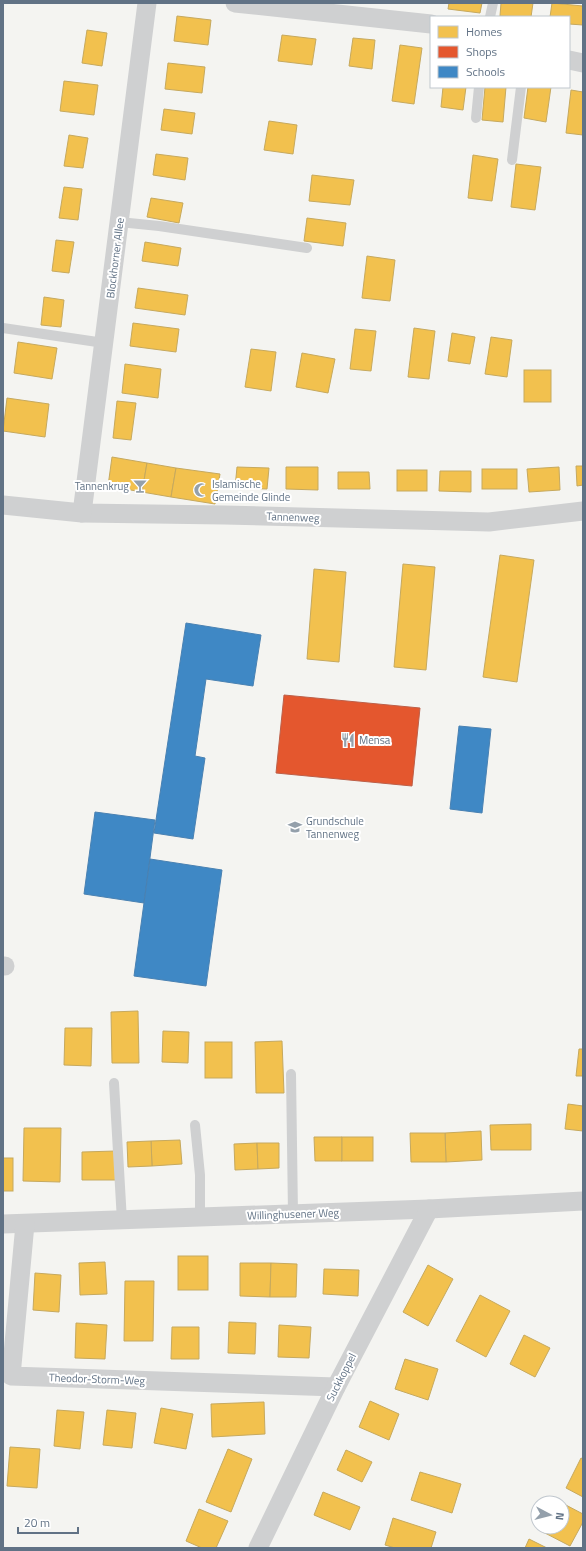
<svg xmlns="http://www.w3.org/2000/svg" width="586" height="1551" font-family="'Titillium Web',sans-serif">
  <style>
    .homes { fill: #f2c14e; stroke: #c6a95e }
    .shops { fill: #e4572e; stroke: #bd5f48 }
    .schools { fill: #3f88c5; stroke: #4981b2 }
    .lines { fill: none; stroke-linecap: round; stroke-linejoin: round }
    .lane { stroke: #cfd0d1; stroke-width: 10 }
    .street { stroke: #cfd0d1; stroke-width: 19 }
    .labels { text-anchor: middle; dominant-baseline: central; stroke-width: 4; stroke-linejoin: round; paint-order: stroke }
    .street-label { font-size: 11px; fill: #617285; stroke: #fff }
    .poi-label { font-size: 11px; fill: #617285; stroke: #fff; text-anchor: start }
  </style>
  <rect width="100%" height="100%" fill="#f4f4f1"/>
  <g class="homes">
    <polygon points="449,3 482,3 480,13 448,9"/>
    <polygon points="501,3 533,3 531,17 500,16"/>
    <polygon points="552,3 583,6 583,25 569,24 569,17 550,17"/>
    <polygon points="177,16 211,20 208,45 174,41"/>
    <polygon points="87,30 107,33 102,66 82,63"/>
    <polygon points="282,35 316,39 312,65 278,61"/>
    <polygon points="353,38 375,40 372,69 349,66"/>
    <polygon points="400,45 422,48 414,104 392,101"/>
    <polygon points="168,63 205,67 202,93 165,89"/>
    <polygon points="64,81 98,85 94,115 60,111"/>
    <polygon points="443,87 466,87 463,110 441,107"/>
    <polygon points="485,87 506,87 503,122 482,120"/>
    <polygon points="528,87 551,87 546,122 524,118"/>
    <polygon points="571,90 583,92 583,135 566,133"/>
    <polygon points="164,109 195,113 192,134 161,130"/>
    <polygon points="269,121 297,125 293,154 264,150"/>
    <polygon points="69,135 88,138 83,168 64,166"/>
    <polygon points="156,154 188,158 185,180 153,175"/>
    <polygon points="473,155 498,159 492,201 468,198"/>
    <polygon points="516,164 541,167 535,210 511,207"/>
    <polygon points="312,175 354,180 350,205 309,201"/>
    <polygon points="64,187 82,189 78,220 59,218"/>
    <polygon points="151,198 183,203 179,223 147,217"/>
    <polygon points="307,218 346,223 343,246 304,241"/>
    <polygon points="56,240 74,242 69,273 52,271"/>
    <polygon points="145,242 181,248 178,266 142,261"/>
    <polygon points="367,256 395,260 390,301 362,298"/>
    <polygon points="138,288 188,295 185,315 135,308"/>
    <polygon points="44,297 64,300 61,327 41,325"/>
    <polygon points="133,323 179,329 176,352 130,346"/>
    <polygon points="414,328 435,331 429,379 408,377"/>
    <polygon points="355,329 376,331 371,371 350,369"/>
    <polygon points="452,333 475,337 470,364 448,361"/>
    <polygon points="491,337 512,340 507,377 485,374"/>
    <polygon points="18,342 57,348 52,379 14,373"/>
    <polygon points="251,349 276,352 271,391 245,387"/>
    <polygon points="302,353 335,359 328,393 296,387"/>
    <polygon points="125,364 161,369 158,398 122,393"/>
    <rect x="524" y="370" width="27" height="32"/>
    <polygon points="7,398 49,404 45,437 3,431"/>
    <polygon points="117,401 136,403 131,440 113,438"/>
    <polygon points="112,457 147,463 142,492 108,486"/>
    <polygon points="147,463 176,468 171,497 142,492"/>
    <polygon points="576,466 583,466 583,485 577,486"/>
    <polygon points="237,467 269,468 267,489 235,488"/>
    <polygon points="286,467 318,467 318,490 286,489"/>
    <polygon points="559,467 560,490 529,492 527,469"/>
    <polygon points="176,468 220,474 215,504 171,497"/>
    <rect x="482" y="469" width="35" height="20"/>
    <rect x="397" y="470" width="30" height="21"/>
    <polygon points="440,471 471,471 471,492 439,491"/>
    <polygon points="338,472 369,472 370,489 338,489"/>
    <polygon points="500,555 534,560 517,682 483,677"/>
    <polygon points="403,564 435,567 426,670 394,667"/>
    <polygon points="314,569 346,572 339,662 307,659"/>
    <polygon points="138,1011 139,1063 112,1063 111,1012"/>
    <polygon points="65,1028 92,1028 91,1066 64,1065"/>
    <polygon points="163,1031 189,1032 188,1063 162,1062"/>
    <polygon points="282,1041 284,1093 256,1093 255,1042"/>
    <rect x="205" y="1042" width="27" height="36"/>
    <polygon points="579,1049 583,1049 583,1076 576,1076"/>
    <polygon points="568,1104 583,1106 583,1131 565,1129"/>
    <polygon points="531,1124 531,1150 491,1150 490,1125"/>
    <polygon points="24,1128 61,1128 60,1182 23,1181"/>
    <polygon points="481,1131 482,1160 446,1162 445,1133"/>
    <polygon points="410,1133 445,1133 446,1162 411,1162"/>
    <polygon points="314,1137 342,1137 342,1161 315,1161"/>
    <rect x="342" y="1137" width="31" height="24"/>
    <polygon points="180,1140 182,1164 152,1166 151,1141"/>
    <polygon points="151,1141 152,1166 128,1167 127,1142"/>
    <polygon points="257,1143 258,1169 235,1170 234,1144"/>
    <polygon points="257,1143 279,1143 279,1168 258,1169"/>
    <polygon points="116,1151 117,1180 82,1180 82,1152"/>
    <rect x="3" y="1158" width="10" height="33"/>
    <rect x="178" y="1256" width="30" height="34"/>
    <polygon points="105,1262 107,1294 80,1295 79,1263"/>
    <polygon points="240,1263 271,1263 270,1297 240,1296"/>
    <polygon points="271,1263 297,1264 296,1297 270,1297"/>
    <polygon points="428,1265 453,1279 428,1326 403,1312"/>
    <polygon points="324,1269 359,1270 358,1296 323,1294"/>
    <polygon points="35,1273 61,1275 59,1312 33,1310"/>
    <polygon points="125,1281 154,1281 153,1341 124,1341"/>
    <polygon points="480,1295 510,1311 486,1357 456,1341"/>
    <polygon points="229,1322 256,1323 255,1354 228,1353"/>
    <polygon points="76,1323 107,1325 105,1359 75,1358"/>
    <polygon points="279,1325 311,1327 309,1358 278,1357"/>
    <polygon points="172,1327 199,1327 199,1359 171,1359"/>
    <polygon points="524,1335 550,1348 535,1377 510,1364"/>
    <polygon points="405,1359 438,1369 428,1400 395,1389"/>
    <polygon points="370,1401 399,1414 389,1440 359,1427"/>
    <polygon points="264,1402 265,1434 212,1437 211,1404"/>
    <polygon points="161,1408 193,1414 186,1449 154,1443"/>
    <polygon points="57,1410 84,1412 80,1449 54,1446"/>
    <polygon points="107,1410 136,1413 132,1448 103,1445"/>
    <polygon points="10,1447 40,1449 37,1488 7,1486"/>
    <polygon points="228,1449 252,1459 231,1512 206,1502"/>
    <polygon points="346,1450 372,1462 362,1482 337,1470"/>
    <polygon points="581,1458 583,1459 583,1497 566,1488"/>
    <polygon points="420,1472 461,1484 452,1513 411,1500"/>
    <polygon points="323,1492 360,1507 350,1530 314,1515"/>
    <polygon points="562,1503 583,1514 583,1522 570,1546 543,1532 546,1527 562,1527"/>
    <polygon points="199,1509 228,1521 216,1548 202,1548 186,1541"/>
    <polygon points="393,1518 436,1532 431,1548 395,1548 385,1545"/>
    <polygon points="529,1539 547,1548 525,1548"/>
  </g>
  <polygon class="shops" points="284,695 420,708 412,786 276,773"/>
  <g class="schools">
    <polygon points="186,623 261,635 253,686 206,679 195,756 205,758 193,839 154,833"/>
    <polygon points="459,726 491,729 482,813 450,809"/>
    <polygon points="95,812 155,820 144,903 84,894"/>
    <polygon points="150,859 222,870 206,986 134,976"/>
  </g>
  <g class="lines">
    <g class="lane">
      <polyline points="490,17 493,3"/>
      <polyline points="476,118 479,87"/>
      <polyline points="512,160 521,87"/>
      <polyline points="119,222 159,226 307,248"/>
      <polyline points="3,328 104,343"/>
      <polyline points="291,1074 293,1214"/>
      <polyline points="114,1083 122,1221"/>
      <polyline points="195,1125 200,1175 200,1218"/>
    </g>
    <g class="street">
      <polyline points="235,3 431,24"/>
      <polyline points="569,60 583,63"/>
      <polyline points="3,505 82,513 224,515 489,522 583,511"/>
      <polyline points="82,513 147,3"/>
      <polyline points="3,966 5,966"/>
      <polyline points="3,1224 429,1209 583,1201"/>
      <polyline points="25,1224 11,1376 336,1387"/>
      <polyline points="258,1548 336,1387 429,1209"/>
    </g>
  </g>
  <defs>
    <symbol id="bar-bare" viewBox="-9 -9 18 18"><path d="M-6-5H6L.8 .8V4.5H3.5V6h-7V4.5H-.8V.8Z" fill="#94a0ab" stroke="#fff" stroke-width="2.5" paint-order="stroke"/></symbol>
    <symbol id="mosque-bare" viewBox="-9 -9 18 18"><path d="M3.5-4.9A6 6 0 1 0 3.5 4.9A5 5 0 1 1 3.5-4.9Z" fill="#94a0ab" stroke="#fff" stroke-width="2.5" paint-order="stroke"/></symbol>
    <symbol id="restaurant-bare" viewBox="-9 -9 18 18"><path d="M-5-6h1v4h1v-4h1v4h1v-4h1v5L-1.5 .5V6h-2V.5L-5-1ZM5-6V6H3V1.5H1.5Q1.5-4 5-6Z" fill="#94a0ab" stroke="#fff" stroke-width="2.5" paint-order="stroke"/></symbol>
    <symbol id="school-bare" viewBox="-9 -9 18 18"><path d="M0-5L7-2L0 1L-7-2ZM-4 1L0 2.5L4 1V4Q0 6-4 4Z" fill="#94a0ab" stroke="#fff" stroke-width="2.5" paint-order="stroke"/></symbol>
  </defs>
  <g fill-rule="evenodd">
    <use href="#bar-bare" x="130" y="476" width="20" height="20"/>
    <use href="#mosque-bare" x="191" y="480" width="20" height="20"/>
    <use href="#restaurant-bare" x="338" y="730" width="20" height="20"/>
    <use href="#school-bare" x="285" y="817" width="20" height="20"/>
  </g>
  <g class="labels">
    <g class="street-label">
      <text transform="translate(115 258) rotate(-83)">Blockhorner Allee</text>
      <text transform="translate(293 517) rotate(2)">Tannenweg</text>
      <text transform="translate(293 1214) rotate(-2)">Willinghusener Weg</text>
      <text transform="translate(341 1377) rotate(-63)">Suckkoppel</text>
      <text transform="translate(97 1379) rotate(2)">Theodor-Storm-Weg</text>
    </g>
    <g class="poi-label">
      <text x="212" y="484">Islamische<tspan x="212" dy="13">Gemeinde Glinde</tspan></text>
      <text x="129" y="486" text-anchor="end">Tannenkrug</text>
      <text x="359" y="740">Mensa</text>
      <text x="306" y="821">Grundschule<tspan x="306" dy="13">Tannenweg</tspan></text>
    </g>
  </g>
  <rect width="586" height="1551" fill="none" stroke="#617285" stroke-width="8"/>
  <rect x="430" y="16" width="140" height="72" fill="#ffffff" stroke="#c0c7ce"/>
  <rect x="438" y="26" width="20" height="12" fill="#f2c14e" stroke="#c0c7ce"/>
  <text x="466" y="36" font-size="12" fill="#617285">Homes</text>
  <rect x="438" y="46" width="20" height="12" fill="#e4572e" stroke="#c0c7ce"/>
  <text x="466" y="56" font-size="12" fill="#617285">Shops</text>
  <rect x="438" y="66" width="20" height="12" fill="#3f88c5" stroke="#c0c7ce"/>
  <text x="466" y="76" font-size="12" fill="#617285">Schools</text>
  <g transform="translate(550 1515) rotate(97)"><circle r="19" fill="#ffffff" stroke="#c0c7ce"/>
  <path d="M0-3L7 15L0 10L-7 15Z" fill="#94a0ab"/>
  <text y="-6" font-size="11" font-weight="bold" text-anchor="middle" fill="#617285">N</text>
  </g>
  <path d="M18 1527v6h60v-6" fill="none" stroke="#617285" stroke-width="2"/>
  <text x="24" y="1527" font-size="12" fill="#617285" stroke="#ffffff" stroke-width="3" paint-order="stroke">20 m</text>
</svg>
